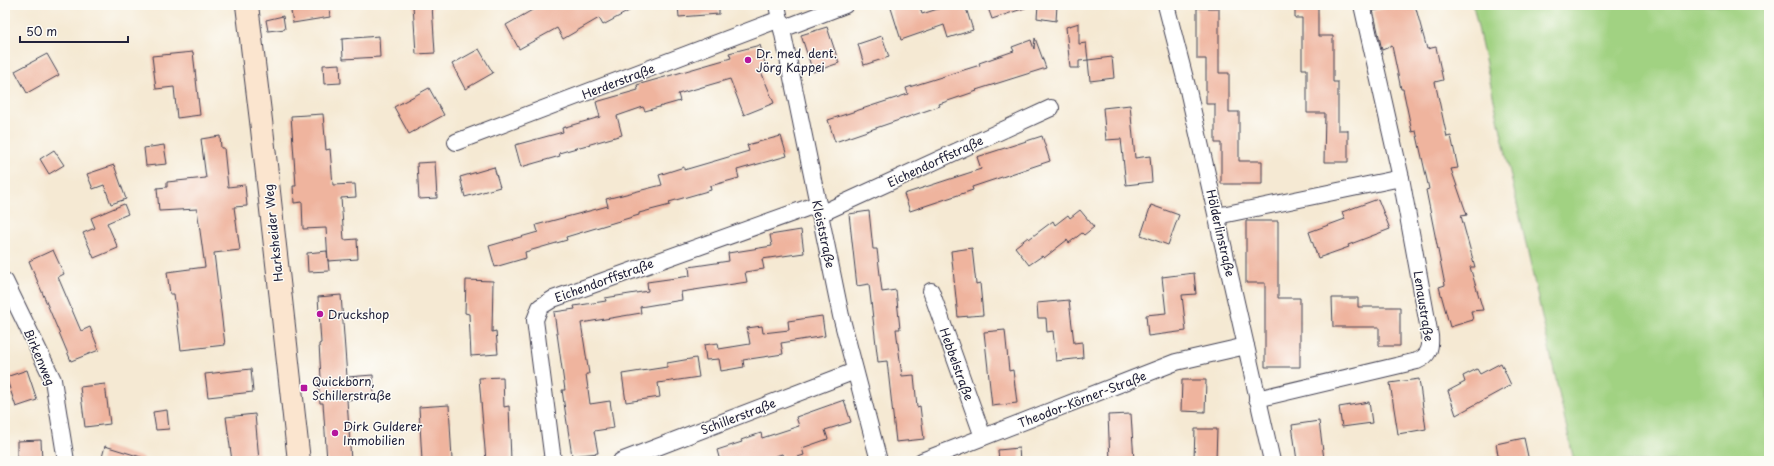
<svg xmlns="http://www.w3.org/2000/svg" width="1774" height="466" font-family="'Playpen Sans',sans-serif">
  <style>
    .green { fill: #a1d282; stroke: #627a5e }
    .building { fill: #efb49e }
    .lines { fill: none; stroke-linecap: round; stroke-linejoin: round }
    .minor-casing { stroke: #424052; stroke-width: 18 }
    .secondary-casing { stroke: #424052; stroke-width: 24 }
    .minor { stroke: #fff; stroke-width: 16 }
    .secondary { stroke: #fbe5cf; stroke-width: 22 }
    .poi-dot { fill: #b5179e; stroke: #fdfcf7; stroke-width: 1.5 }
    .labels { text-anchor: middle; dominant-baseline: central; stroke-width: 3; stroke-linejoin: round; paint-order: stroke }
    .poi-label { font-size: 12px; fill: #22223b; stroke: #fdfcf7; text-anchor: start }
    .street-label { font-size: 12px; fill: #22223b; stroke: #fdfcf7 }
  </style>
  <rect width="100%" height="100%" fill="#fdfcf7"/>
  <filter id="ink" filterUnits="userSpaceOnUse"><feTurbulence type="fractalNoise" baseFrequency=".025" numOctaves="2"/><feDisplacementMap in="SourceGraphic" scale="8" xChannelSelector="R" yChannelSelector="G"/><feConvolveMatrix kernelMatrix="1 2 1 2 8 2 1 2 1" color-interpolation-filters="sRGB"/></filter>
  <filter id="wash" filterUnits="userSpaceOnUse"><feTurbulence type="fractalNoise" baseFrequency=".012" numOctaves="4" result="noise"/><feDisplacementMap in="SourceGraphic" scale="16" xChannelSelector="R" yChannelSelector="G"/><feGaussianBlur stdDeviation="0.9" result="paint"/><feColorMatrix in="noise" values="0 0 0 0 0 0 0 0 0 0 0 0 0 0 0 0 0 1.4 0 .05"/><feComposite in="paint" operator="in"/></filter>
  <g filter="url(#wash)">
    <rect width="100%" height="100%" fill="#f5e9d3"/>
    <polygon class="green" points="1473,5 1769,5 1769,461 1574,461"/>
    <g id="blocks">
      <g class="building">
        <polygon points="290,5 329,5 330,17 293,23"/>
        <polygon points="413,5 432,5 435,53 416,54"/>
        <polygon points="541,5 640,5 603,25 599,18 563,39 557,28 519,49 506,25"/>
        <polygon points="678,5 719,5 719,14 679,17"/>
        <polygon points="890,5 919,5 922,14 950,5 965,5 973,30 948,38 944,25 901,40"/>
        <polygon points="987,5 1028,5 1028,7 992,19"/>
        <polygon points="1038,5 1057,5 1056,21 1037,18"/>
        <polygon points="1295,5 1318,5 1318,36 1333,36 1333,82 1338,82 1338,130 1348,130 1348,162 1324,162 1325,113 1307,113 1307,69 1302,69 1302,18 1295,18"/>
        <polygon points="1400,5 1415,5 1427,49 1436,47 1443,80 1435,82 1447,137 1451,136 1458,168 1451,169 1467,215 1461,216 1475,267 1470,267 1483,310 1471,311 1473,320 1450,327 1439,287 1445,285 1426,190 1429,189 1416,131 1412,132 1403,89 1401,89 1392,46 1382,50 1374,14 1373,11"/>
        <polygon points="1197,8 1219,8 1219,73 1229,73 1229,112 1239,112 1239,161 1262,161 1262,184 1221,184 1221,143 1215,143 1215,104 1206,104 1206,59 1197,59"/>
        <polygon points="283,16 285,29 268,31 266,20"/>
        <polygon points="1079,23 1079,44 1086,43 1088,60 1079,61 1079,68 1070,68 1066,27"/>
        <polygon points="827,27 839,63 813,72 801,35"/>
        <polygon points="379,36 380,57 343,59 342,39"/>
        <polygon points="882,36 889,57 864,65 858,44"/>
        <polygon points="1035,38 1046,68 976,90 977,91 939,104 940,106 835,142 828,120 908,94 906,88 980,65 979,63 1014,51 1012,47 1031,40 1034,49"/>
        <polygon points="760,45 766,67 760,69 774,103 744,115 730,79 678,94 680,101 645,111 643,107 617,116 622,135 559,153 560,156 521,167 515,145 563,132 562,128 600,117 596,102 638,90 637,85 731,58 729,53"/>
        <polygon points="479,49 493,73 465,89 452,64"/>
        <polygon points="193,52 200,115 177,118 174,87 156,89 152,56"/>
        <polygon points="47,54 59,75 27,93 15,71"/>
        <polygon points="1112,57 1114,78 1090,81 1088,60"/>
        <polygon points="340,64 341,83 324,84 323,65"/>
        <polygon points="429,88 444,115 409,134 394,107"/>
        <polygon points="1130,105 1135,158 1150,156 1152,182 1126,185 1121,139 1106,140 1103,108"/>
        <polygon points="323,114 326,150 330,149 333,185 355,184 356,197 341,198 344,240 357,239 358,259 328,261 326,228 303,229 302,202 294,203 293,186 296,186 291,116"/>
        <polygon points="220,136 221,148 224,148 228,187 245,185 247,206 234,207 240,250 214,253 225,345 181,350 174,294 170,294 167,272 205,267 197,209 159,211 157,188 167,187 167,182 206,178 201,139"/>
        <polygon points="781,136 787,156 737,170 739,178 710,186 711,190 669,202 670,205 639,213 639,215 566,237 567,240 525,252 526,258 495,267 489,246 538,232 536,225 608,206 606,199 662,185 659,175 684,167 684,170 749,151 747,145"/>
        <polygon points="1042,136 1050,161 972,187 973,190 910,211 904,194 981,169 977,157"/>
        <polygon points="164,145 167,164 146,166 144,148"/>
        <polygon points="54,150 64,165 49,174 40,159"/>
        <polygon points="435,162 437,198 419,199 417,163"/>
        <polygon points="114,165 126,199 111,204 104,185 93,189 87,174"/>
        <polygon points="494,167 500,187 465,197 460,177"/>
        <polygon points="1378,199 1390,229 1348,245 1349,247 1318,258 1309,232 1345,219 1342,212"/>
        <polygon points="124,204 128,214 107,223 118,248 94,258 83,233 95,228 91,218"/>
        <polygon points="1151,205 1179,215 1168,245 1141,235"/>
        <polygon points="1080,210 1094,227 1084,235 1082,233 1069,243 1067,240 1044,258 1042,256 1029,265 1015,247 1028,237 1029,239 1053,221 1055,225 1068,215 1070,218"/>
        <polygon points="869,211 873,249 877,249 882,292 896,290 900,329 896,329 902,376 914,375 917,407 920,406 924,439 896,442 887,361 878,362 869,284 857,286 849,214"/>
        <polygon points="1246,221 1278,221 1278,298 1300,298 1300,367 1265,367 1265,283 1246,283"/>
        <polygon points="801,230 804,253 762,259 764,269 745,272 747,282 681,292 682,300 640,307 641,313 581,323 589,374 586,374 590,404 610,401 614,428 594,431 598,453 572,456 562,390 565,390 554,312 575,309 574,306 606,301 605,298 648,291 647,282 690,276 689,267 729,261 728,253 772,246 770,235"/>
        <polygon points="972,248 976,284 980,283 983,315 958,317 951,251"/>
        <polygon points="53,250 64,274 58,277 81,331 90,327 99,350 71,361 29,261"/>
        <polygon points="327,251 329,271 308,272 307,253"/>
        <polygon points="1194,273 1196,294 1182,295 1186,331 1148,336 1146,315 1166,313 1162,277"/>
        <polygon points="466,280 493,281 492,332 496,331 498,354 471,356 469,314 465,313"/>
        <polygon points="341,295 347,377 373,375 374,397 347,400 351,461 327,461 323,403 320,403 318,378 321,378 319,344 321,343 318,297"/>
        <polygon points="1332,298 1358,298 1358,307 1400,307 1400,346 1379,346 1379,327 1333,327"/>
        <polygon points="1069,300 1074,343 1082,342 1083,358 1056,361 1053,331 1047,332 1046,318 1038,318 1037,303"/>
        <polygon points="822,316 825,336 781,343 783,354 743,360 744,367 721,371 719,359 706,360 704,345 718,343 719,349 750,344 747,328 762,326 763,333 789,330 788,321"/>
        <polygon points="1005,330 1009,371 1013,370 1017,403 992,406 984,332"/>
        <polygon points="696,358 699,377 658,383 660,397 626,402 622,374 667,367 667,363"/>
        <polygon points="1501,363 1511,385 1456,415 1448,391 1465,382 1463,376 1477,369 1480,374"/>
        <polygon points="251,369 253,392 208,397 205,374"/>
        <polygon points="27,370 37,400 16,407 6,377"/>
        <polygon points="503,377 504,407 509,406 511,461 486,461 479,378"/>
        <polygon points="1419,379 1426,429 1398,434 1390,383"/>
        <polygon points="1182,380 1206,380 1205,412 1181,411"/>
        <polygon points="105,384 110,424 85,427 80,387"/>
        <polygon points="844,400 851,422 825,430 828,439 802,448 804,455 785,461 782,454 760,461 720,461 717,450 742,442 741,440 761,433 762,438 799,426 796,417"/>
        <polygon points="1369,402 1372,423 1342,427 1339,407"/>
        <polygon points="449,405 452,460 422,461 419,407"/>
        <polygon points="167,410 169,429 156,430 153,412"/>
        <polygon points="255,414 259,461 232,461 226,417"/>
        <polygon points="1131,414 1134,461 1110,461 1108,415"/>
        <polygon points="1319,421 1324,459 1297,461 1292,425"/>
        <polygon points="1195,429 1217,429 1216,459 1194,459"/>
        <polygon points="1524,438 1529,461 1499,461 1496,444"/>
        <polygon points="41,440 42,461 17,461 17,441"/>
        <polygon points="105,446 144,458 144,461 101,461"/>
        <polygon points="1019,448 1020,461 999,461 998,450"/>
      </g>
    </g>
  </g>
  <g filter="url(#ink)">
    <use href="#blocks" fill-opacity="0" stroke="#424052" stroke-width="1"/>
    <g class="lines">
      <defs>
        <g id="minor">
          <polyline points="777,5 841,316 879,461"/>
          <polyline points="1166,5 1188,90 1272,461"/>
          <polyline points="782,29 845,5"/>
          <polyline points="456,142 780,19"/>
          <polyline points="820,214 1051,108"/>
          <polyline points="1217,216 1401,178"/>
          <polyline points="5,281 53,380 66,461"/>
          <polyline points="931,291 983,437"/>
          <path d="M1257,399L1417,361C1429,356 1431,348 1430,336L1401,178L1362,5"/>
          <polyline points="553,461 535,320 540,307 553,299 818,204"/>
          <polyline points="621,461 855,371"/>
          <polyline points="922,461 1176,362 1246,346"/>
        </g>
        <polyline id="secondary" points="247,5 262,129 299,461"/>
      </defs>
      <use href="#minor" class="minor-casing"/>
      <use href="#secondary" class="secondary-casing"/>
      <use href="#minor" class="minor"/>
      <use href="#secondary" class="secondary"/>
    </g>
  </g>
  <g class="poi-dot">
    <circle cx="748" cy="60" r="4"/>
    <circle cx="320" cy="314" r="4"/>
    <rect x="300" y="384" width="8" height="8" rx="2"/>
    <circle cx="335" cy="433" r="4"/>
  </g>
  <g class="labels">
    <g class="poi-label">
      <text x="756" y="53">Dr. med. dent.<tspan x="756" dy="14">Jörg Kappei</tspan></text>
      <text x="328" y="314">Druckshop</text>
      <text x="312" y="381">Quickborn,<tspan x="312" dy="14">Schillerstraße</tspan></text>
      <text x="343" y="426">Dirk Gulderer<tspan x="343" dy="14">Immobilien</tspan></text>
    </g>
    <g class="street-label">
      <text transform="translate(618 81) rotate(-21)">Herderstraße</text>
      <text transform="translate(935 161) rotate(-25)">Eichendorffstraße</text>
      <text transform="translate(273 233) rotate(-96)">Harksheider Weg</text>
      <text transform="translate(1221 233) rotate(77)">Hölderlinstraße</text>
      <text transform="translate(824 234) rotate(78)">Kleiststraße</text>
      <text transform="translate(604 280) rotate(-20)">Eichendorffstraße</text>
      <text transform="translate(1424 306) rotate(81)">Lenaustraße</text>
      <text transform="translate(40 357) rotate(67)">Birkenweg</text>
      <text transform="translate(957 364) rotate(70)">Hebbelstraße</text>
      <text transform="translate(1082 399) rotate(-21)">Theodor-Körner-Straße</text>
      <text transform="translate(738 416) rotate(-21)">Schillerstraße</text>
    </g>
  </g>
  <rect width="1774" height="466" fill="none" stroke="#fdfcf7" stroke-width="20"/>
  <path d="M20 36v6h108v-6" fill="none" stroke="#22223b" stroke-width="2"/>
  <text x="26" y="36" font-size="12" fill="#22223b" stroke="#fdfcf7" stroke-width="3" paint-order="stroke">50 m</text>
</svg>
